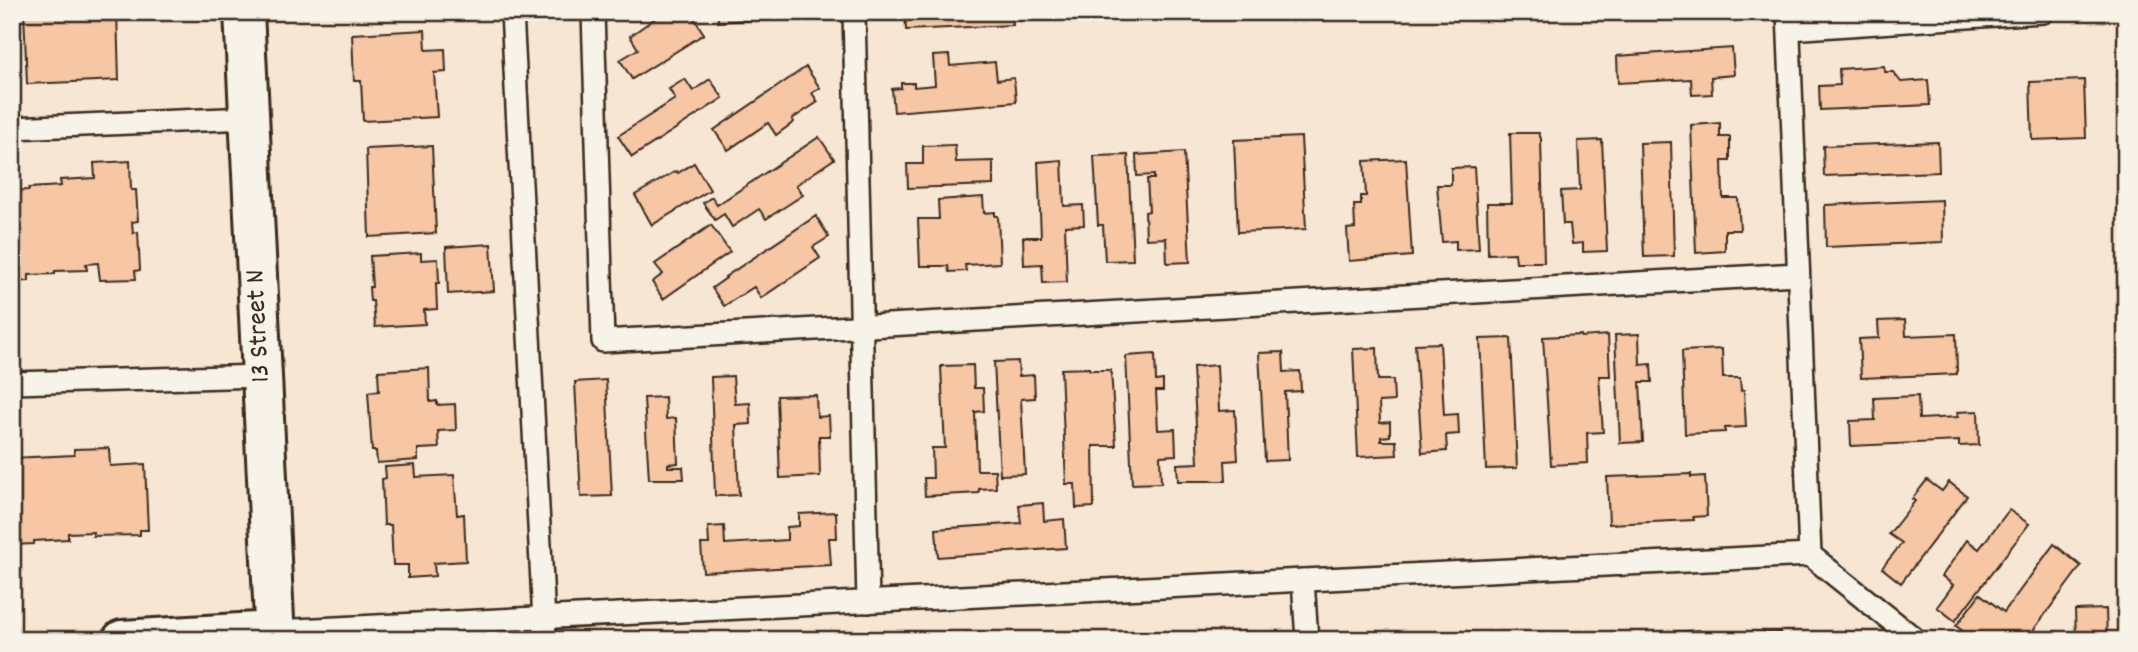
<svg xmlns="http://www.w3.org/2000/svg" width="2138" height="652" font-family="Dekko,sans-serif">
  <style>
    .building { fill: #f6c6a5; stroke: #3b2a1e; stroke-width: 2 }
    .lines { fill: none; stroke-linecap: round; stroke-linejoin: round }
    .service-casing { stroke: #3b2a1e; stroke-width: 26 }
    .minor-casing { stroke: #3b2a1e; stroke-width: 44 }
    .tertiary-casing { stroke: #3b2a1e; stroke-width: 44 }
    .service { stroke: #f7f3e8; stroke-width: 21 }
    .minor { stroke: #f7f3e8; stroke-width: 38 }
    .tertiary { stroke: #f7f3e8; stroke-width: 38 }
    .labels { text-anchor: middle; dominant-baseline: central; stroke-width: 5; stroke-linejoin: round; paint-order: stroke }
    .street-label { font-size: 28px; fill: #3b2a1e; stroke: #f7f3e8 }
  </style>
  <rect width="100%" height="100%" fill="#f7e6d4"/>
  <filter id="ink" filterUnits="userSpaceOnUse"><feTurbulence type="fractalNoise" baseFrequency=".0143" numOctaves="2"/><feDisplacementMap in="SourceGraphic" scale="14" xChannelSelector="R" yChannelSelector="G"/><feConvolveMatrix kernelMatrix="1 2 1 2 8 2 1 2 1" color-interpolation-filters="sRGB"/></filter>
  <g filter="url(#ink)">
    <g class="building">
      <polygon points="24,12 117,12 119,80 27,84"/>
      <polygon points="664,12 690,12 704,34 632,79 620,60 638,49 630,36"/>
      <polygon points="718,12 829,12 829,15 718,22"/>
      <polygon points="905,12 1012,12 1013,25 906,30"/>
      <polygon points="425,30 426,50 445,49 446,72 434,73 437,117 363,121 361,81 354,81 352,34"/>
      <polygon points="1732,48 1734,75 1711,77 1712,94 1692,95 1691,79 1618,83 1617,56"/>
      <polygon points="949,55 950,66 995,62 997,80 1014,78 1016,102 894,112 892,89 901,88 901,83 914,83 914,87 935,85 933,56"/>
      <polygon points="1884,66 1885,72 1893,72 1901,82 1928,80 1930,105 1820,110 1819,86 1840,85 1839,69"/>
      <polygon points="806,67 820,88 812,93 818,102 792,119 794,122 776,135 768,123 728,150 714,130"/>
      <polygon points="685,79 693,91 710,79 723,98 632,157 618,136 675,99 669,89"/>
      <polygon points="2084,80 2086,138 2032,140 2030,82"/>
      <polygon points="1720,123 1720,137 1730,137 1730,161 1722,161 1723,198 1738,198 1740,230 1725,230 1725,251 1696,253 1691,125"/>
      <polygon points="1510,133 1539,133 1541,139 1544,262 1516,262 1515,253 1488,254 1487,203 1512,203"/>
      <polygon points="819,137 834,159 796,185 803,195 766,219 759,209 732,227 724,214 715,220 703,203 712,197 717,205"/>
      <polygon points="1301,137 1306,229 1238,232 1234,140"/>
      <polygon points="1602,140 1607,251 1583,252 1583,243 1572,244 1570,224 1563,224 1561,191 1580,190 1578,141"/>
      <polygon points="1671,142 1674,256 1644,257 1640,143"/>
      <polygon points="1938,142 1939,172 1824,176 1823,146"/>
      <polygon points="955,145 956,162 993,161 993,185 908,188 907,164 923,164 923,146"/>
      <polygon points="432,146 436,233 369,237 366,149"/>
      <polygon points="1184,152 1190,262 1167,263 1166,238 1146,239 1145,212 1149,211 1147,179 1154,179 1154,175 1137,176 1136,155"/>
      <polygon points="1128,155 1133,260 1105,261 1103,225 1098,225 1094,156"/>
      <polygon points="1406,159 1412,256 1349,261 1347,229 1355,228 1354,205 1361,205 1361,196 1366,196 1364,161"/>
      <polygon points="1062,160 1064,206 1083,205 1084,225 1065,226 1067,282 1043,283 1042,264 1024,265 1023,237 1041,237 1038,162"/>
      <polygon points="130,161 131,190 136,190 138,221 132,222 133,233 138,232 140,270 135,271 136,279 100,280 98,263 86,264 87,270 55,271 55,274 29,275 29,281 12,282 12,191 29,190 29,188 61,186 60,180 95,178 94,163"/>
      <polygon points="694,163 710,190 652,225 635,195 676,171 678,173"/>
      <polygon points="1474,167 1479,249 1456,250 1456,241 1442,242 1437,185 1451,185 1451,168"/>
      <polygon points="983,197 984,213 995,212 995,216 998,216 1000,263 965,265 966,271 949,272 948,266 920,266 918,219 939,219 938,200"/>
      <polygon points="1942,200 1943,242 1826,247 1825,205"/>
      <polygon points="816,216 829,237 813,247 820,258 761,298 754,287 724,306 712,288 726,278 725,277"/>
      <polygon points="711,225 730,252 663,299 652,282 663,274 655,264"/>
      <polygon points="491,244 494,291 448,294 446,247"/>
      <polygon points="421,253 421,260 438,259 439,283 436,283 437,309 424,310 425,324 375,327 373,301 370,301 369,287 372,287 370,256"/>
      <polygon points="1905,320 1906,336 1956,334 1957,374 1861,378 1859,339 1879,338 1878,321"/>
      <polygon points="1639,334 1640,365 1651,364 1652,382 1640,382 1643,442 1620,443 1615,335"/>
      <polygon points="1581,335 1581,337 1608,335 1610,376 1599,376 1603,432 1587,433 1588,463 1551,465 1543,337"/>
      <polygon points="1511,338 1517,468 1486,469 1480,339"/>
      <polygon points="1440,343 1444,415 1458,414 1459,434 1446,435 1447,451 1422,453 1415,344"/>
      <polygon points="1377,348 1378,380 1393,380 1394,401 1379,402 1380,423 1390,422 1390,436 1381,437 1381,441 1396,441 1397,455 1358,457 1353,349"/>
      <polygon points="1722,349 1723,378 1740,378 1741,391 1744,390 1746,427 1725,428 1725,432 1685,434 1682,351"/>
      <polygon points="1283,352 1284,372 1300,371 1301,391 1285,392 1288,460 1265,461 1259,353"/>
      <polygon points="1155,354 1156,381 1163,380 1163,391 1156,391 1158,430 1175,429 1176,455 1160,456 1161,483 1132,484 1126,356"/>
      <polygon points="1018,361 1019,376 1034,375 1035,398 1021,399 1025,474 1000,475 994,362"/>
      <polygon points="973,365 974,388 983,388 984,411 975,412 977,470 995,470 996,488 979,489 979,493 925,496 924,478 933,478 932,448 945,448 941,366"/>
      <polygon points="1217,365 1219,411 1235,410 1238,460 1225,461 1226,481 1178,481 1177,464 1198,463 1193,367"/>
      <polygon points="429,368 430,402 437,401 437,405 455,404 456,430 438,431 439,448 418,449 418,460 377,463 376,451 372,451 368,392 379,391 378,371"/>
      <polygon points="1089,368 1090,370 1111,370 1116,446 1093,446 1094,507 1076,508 1075,484 1066,484 1061,369"/>
      <polygon points="733,376 735,404 750,403 751,424 736,425 739,495 715,496 711,377"/>
      <polygon points="606,380 612,496 581,497 575,382"/>
      <polygon points="816,395 817,417 829,416 830,436 819,436 820,476 780,478 777,396"/>
      <polygon points="1918,396 1919,419 1958,417 1957,412 1978,411 1979,445 1959,446 1959,441 1851,446 1850,421 1875,420 1874,398"/>
      <polygon points="665,397 666,419 676,418 678,463 668,464 668,467 683,467 684,479 649,479 644,398"/>
      <polygon points="109,448 110,466 145,464 148,530 140,530 140,535 93,536 93,532 68,533 68,539 34,541 34,544 12,545 12,458 74,455 74,449"/>
      <polygon points="415,465 416,477 454,475 457,515 464,514 466,561 434,563 435,576 408,578 408,565 393,565 391,525 384,525 382,479 386,478 385,467"/>
      <polygon points="1691,474 1691,477 1705,476 1707,516 1693,517 1694,520 1609,524 1607,477"/>
      <polygon points="1927,480 1942,491 1949,482 1967,496 1901,583 1882,568 1902,543 1889,534 1915,501 1912,499"/>
      <polygon points="1043,503 1044,521 1064,519 1066,548 938,557 936,529 1021,523 1019,505"/>
      <polygon points="2009,510 2029,524 1955,621 1937,607 1953,585 1942,576 1967,540 1979,549"/>
      <polygon points="836,512 837,538 829,538 831,565 703,572 701,544 709,544 708,527 724,526 725,544 787,540 787,527 799,526 799,514"/>
      <polygon points="2054,544 2081,566 2026,640 1975,640 1956,626 1980,594 2004,612"/>
      <polygon points="2106,609 2107,640 2076,640 2075,610"/>
      <polygon points="1699,630 1700,640 1675,640 1675,632"/>
      <polygon points="1780,632 1780,640 1753,640 1752,633"/>
      <polygon points="1638,636 1638,640 1595,640 1595,638"/>
    </g>
    <g class="lines">
      <defs>
        <g id="service">
          <polyline points="512,12 545,640"/>
          <polyline points="593,12 603,341 1798,274"/>
          <polyline points="854,12 868,602"/>
          <polyline points="1788,12 1810,555"/>
          <polyline points="1789,29 2043,12"/>
          <polyline points="12,128 249,118"/>
          <polyline points="12,383 262,376"/>
          <polyline points="1303,580 1307,640"/>
          <polyline points="275,631 1810,555 1916,640"/>
        </g>
        <polyline id="minor" points="122,640 275,631"/>
        <polyline id="tertiary" points="244,12 275,640"/>
      </defs>
      <use href="#service" class="service-casing"/>
      <use href="#minor" class="minor-casing"/>
      <use href="#tertiary" class="tertiary-casing"/>
      <use href="#service" class="service"/>
      <use href="#minor" class="minor"/>
      <use href="#tertiary" class="tertiary"/>
    </g>
  </g>
  <g class="labels">
    <g class="street-label">
      <text transform="translate(260 326) rotate(-93)">13 Street N</text>
    </g>
  </g>
  <rect width="2138" height="652" fill="none" stroke="#f7f3e8" stroke-width="42"/>
  <rect x="21" y="21" width="2096" height="610" fill="none" stroke="#3b2a1e" stroke-width="2.5" filter="url(#ink)"/>
</svg>
